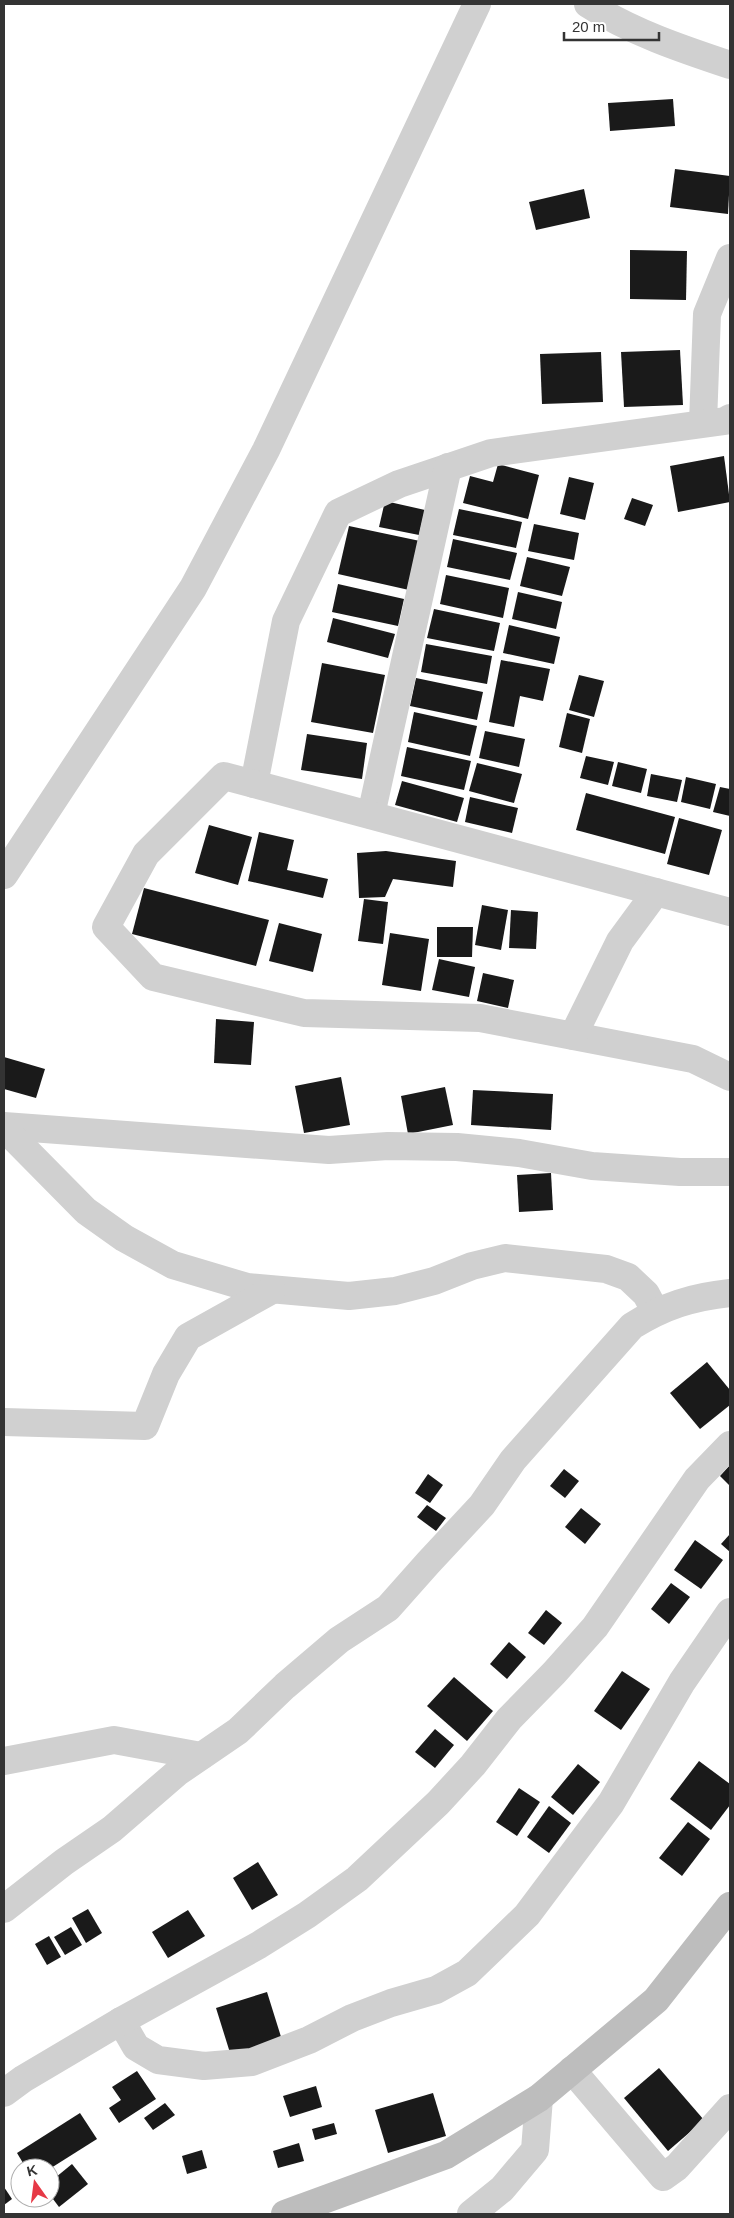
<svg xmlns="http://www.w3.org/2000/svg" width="734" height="2218" font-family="Helvetica,sans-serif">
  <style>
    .building { fill: #1a1a1a }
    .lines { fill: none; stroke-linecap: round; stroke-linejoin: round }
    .minor { stroke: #d0d0d0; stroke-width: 28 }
    .secondary { stroke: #bdbdbd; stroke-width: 28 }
  </style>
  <rect width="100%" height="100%" fill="#fff"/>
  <g class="building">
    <polygon points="673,99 675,126 610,131 608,103"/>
    <polygon points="675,169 730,176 728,214 670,207"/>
    <polygon points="584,189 590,218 536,230 529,202"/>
    <polygon points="630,250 687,251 686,300 630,299"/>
    <polygon points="680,350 683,405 624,407 621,352"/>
    <polygon points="601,352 603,402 542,404 540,354"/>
    <polygon points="724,456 730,502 678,512 670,466"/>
    <polygon points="498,464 539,475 528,519 463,503 470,476 493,482"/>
    <polygon points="569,477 594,483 585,520 560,514"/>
    <polygon points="632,498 653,505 645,526 624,519"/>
    <polygon points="385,501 425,510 419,535 379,527"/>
    <polygon points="459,509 522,522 516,548 453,535"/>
    <polygon points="534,524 579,533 574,560 528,551"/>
    <polygon points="349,526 420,541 409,590 338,574"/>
    <polygon points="453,539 517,553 510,580 447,567"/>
    <polygon points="527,557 570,567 562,596 520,586"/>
    <polygon points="446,575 509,588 503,618 440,604"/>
    <polygon points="338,584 404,599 398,626 332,612"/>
    <polygon points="518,592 562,602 556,629 512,619"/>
    <polygon points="434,609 500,623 494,651 427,638"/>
    <polygon points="333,618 395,634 388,658 327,642"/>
    <polygon points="509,625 560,637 554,664 503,653"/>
    <polygon points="426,644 492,656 487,684 421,672"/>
    <polygon points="501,660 550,669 543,701 520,696 514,727 489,722"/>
    <polygon points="322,663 385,675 373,733 311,722"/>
    <polygon points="579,675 604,681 594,717 569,710"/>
    <polygon points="416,678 483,692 477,720 410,706"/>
    <polygon points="414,712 477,726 470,756 408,742"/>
    <polygon points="567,713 590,719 582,753 559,747"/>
    <polygon points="485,731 525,739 519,767 479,758"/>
    <polygon points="307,734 367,743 362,779 301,770"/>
    <polygon points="407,747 471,761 464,790 401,776"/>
    <polygon points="586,756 614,762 608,785 580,778"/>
    <polygon points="618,762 647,769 641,793 612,786"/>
    <polygon points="477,763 522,774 514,803 469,791"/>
    <polygon points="651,774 682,780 677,802 647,796"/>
    <polygon points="686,777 716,784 710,809 681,802"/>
    <polygon points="402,781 464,798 457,822 395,805"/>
    <polygon points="720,787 730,789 730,816 713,812"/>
    <polygon points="586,793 675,817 665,854 576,830"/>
    <polygon points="470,797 518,808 512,833 465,822"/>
    <polygon points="679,818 722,830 709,875 667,864"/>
    <polygon points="209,825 252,837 238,885 195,873"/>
    <polygon points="259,832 294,840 287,870 328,879 323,898 248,881"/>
    <polygon points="386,851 456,861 453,887 393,879 385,897 359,898 357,853"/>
    <polygon points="144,888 269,920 256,966 132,934"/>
    <polygon points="364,899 388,902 383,944 358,941"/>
    <polygon points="482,905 508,910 501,950 475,945"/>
    <polygon points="511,910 538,912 536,949 509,948"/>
    <polygon points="279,923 322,934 313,972 269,961"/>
    <polygon points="437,927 473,927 472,957 437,957"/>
    <polygon points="390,933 429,939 421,991 382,985"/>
    <polygon points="439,959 475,967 469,997 432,990"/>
    <polygon points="483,973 514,980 508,1008 477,1001"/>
    <polygon points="216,1019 254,1022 251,1065 214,1063"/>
    <polygon points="4,1057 45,1069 36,1098 4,1089"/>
    <polygon points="341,1077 350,1125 304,1133 295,1086"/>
    <polygon points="445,1087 453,1125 408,1134 401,1096"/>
    <polygon points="473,1090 553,1094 551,1130 471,1125"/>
    <polygon points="551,1173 553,1210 519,1212 517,1175"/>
    <polygon points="707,1362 730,1390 730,1405 700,1429 670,1393"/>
    <polygon points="730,1465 730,1486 720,1476"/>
    <polygon points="564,1469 579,1481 565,1498 550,1486"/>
    <polygon points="428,1474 443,1485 430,1503 415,1493"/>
    <polygon points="427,1505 446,1518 436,1531 417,1517"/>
    <polygon points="581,1508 601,1524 585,1544 565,1527"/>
    <polygon points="730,1534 730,1552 721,1544"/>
    <polygon points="695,1540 723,1560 701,1589 674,1570"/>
    <polygon points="671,1583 690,1597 669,1624 651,1609"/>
    <polygon points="546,1610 562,1623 544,1645 528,1633"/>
    <polygon points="509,1642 526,1657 507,1679 490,1664"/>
    <polygon points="622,1671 650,1689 621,1730 594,1711"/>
    <polygon points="454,1677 493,1711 467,1741 427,1706"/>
    <polygon points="435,1729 454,1745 435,1768 415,1752"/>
    <polygon points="699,1761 730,1784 730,1805 711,1830 670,1799"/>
    <polygon points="578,1764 600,1782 573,1815 551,1797"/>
    <polygon points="519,1788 540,1802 517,1836 496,1822"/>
    <polygon points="549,1806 571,1823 549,1853 527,1837"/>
    <polygon points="688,1822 710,1839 682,1876 659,1858"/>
    <polygon points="258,1862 278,1895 252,1910 233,1878"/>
    <polygon points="88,1909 102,1933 86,1943 72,1918"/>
    <polygon points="188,1910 205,1936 168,1958 152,1932"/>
    <polygon points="71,1927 82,1945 65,1955 54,1937"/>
    <polygon points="49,1936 61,1957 47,1965 35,1944"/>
    <polygon points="267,1992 282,2040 231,2056 216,2008"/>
    <polygon points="659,2068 704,2120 668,2151 624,2098"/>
    <polygon points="137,2071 156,2099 119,2123 109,2108 121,2100 112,2087"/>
    <polygon points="316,2086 322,2107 290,2117 283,2096"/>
    <polygon points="433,2093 446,2136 388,2153 375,2110"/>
    <polygon points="165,2103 175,2115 153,2130 144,2118"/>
    <polygon points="80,2113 97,2139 51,2168 26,2168 17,2153"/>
    <polygon points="334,2123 337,2134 315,2140 312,2129"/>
    <polygon points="299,2143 304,2161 278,2168 273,2151"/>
    <polygon points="202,2150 207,2168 187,2174 182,2156"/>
    <polygon points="72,2164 88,2184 59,2207 50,2195 50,2182"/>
    <polygon points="4,2187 12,2199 4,2205"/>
  </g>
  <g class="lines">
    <g class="minor">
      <path d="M588,4C631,32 682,49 730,65"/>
      <polyline points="703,423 707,314 730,258"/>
      <polyline points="254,784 286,621 338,513 399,484 491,453 725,421 730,418"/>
      <polyline points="371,815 448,467"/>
      <polyline points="4,875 193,588 266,450 477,4"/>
      <polyline points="730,912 224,776 146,854 106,927 153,977 304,1013 480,1018 693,1059 730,1077"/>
      <polyline points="573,1036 620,941 656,892"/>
      <polyline points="4,1126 329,1150 388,1146 457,1147 519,1153 592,1166 680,1172 730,1172"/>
      <polyline points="4,1128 86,1211 124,1238 173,1265 247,1287 349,1296 395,1291 434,1281 472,1266 505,1258 606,1269 628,1277 646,1294 655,1311"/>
      <polyline points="4,1422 145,1426 166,1374 188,1337 272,1290"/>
      <polyline points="4,1761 114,1740 201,1756"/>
      <path d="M4,1909L64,1862L112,1829L178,1772L238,1731L285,1686L339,1640L388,1608L428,1563L482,1505L513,1460L632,1326C664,1306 692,1297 730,1293"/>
      <polyline points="121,2021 136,2047 158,2060 204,2066 252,2062 309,2040 352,2018 391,2003 436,1990 467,1973 527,1915 611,1803 682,1682 730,1612"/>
      <polyline points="572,2070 663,2177 677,2167 730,2108"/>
      <polyline points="4,2093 23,2079 121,2021 259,1945 307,1915 357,1879 438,1803 473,1765 509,1719 554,1673 595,1627 697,1479 730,1445"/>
      <polyline points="471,2214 502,2189 535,2150 539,2098"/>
    </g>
    <polyline class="secondary" points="285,2214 446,2155 539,2098 656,2000 730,1906"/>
  </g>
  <rect width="734" height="2218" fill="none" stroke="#333333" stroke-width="10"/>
  <g transform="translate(35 2183) rotate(346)"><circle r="24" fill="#ffffff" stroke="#adadad"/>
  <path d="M0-4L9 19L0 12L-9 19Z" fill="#e63946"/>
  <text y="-8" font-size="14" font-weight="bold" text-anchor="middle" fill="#333333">K</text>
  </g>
  <path d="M564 32v8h95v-8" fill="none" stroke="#333333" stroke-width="2.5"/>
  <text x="572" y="32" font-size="15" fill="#333333" stroke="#ffffff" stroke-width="4" paint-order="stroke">20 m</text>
</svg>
